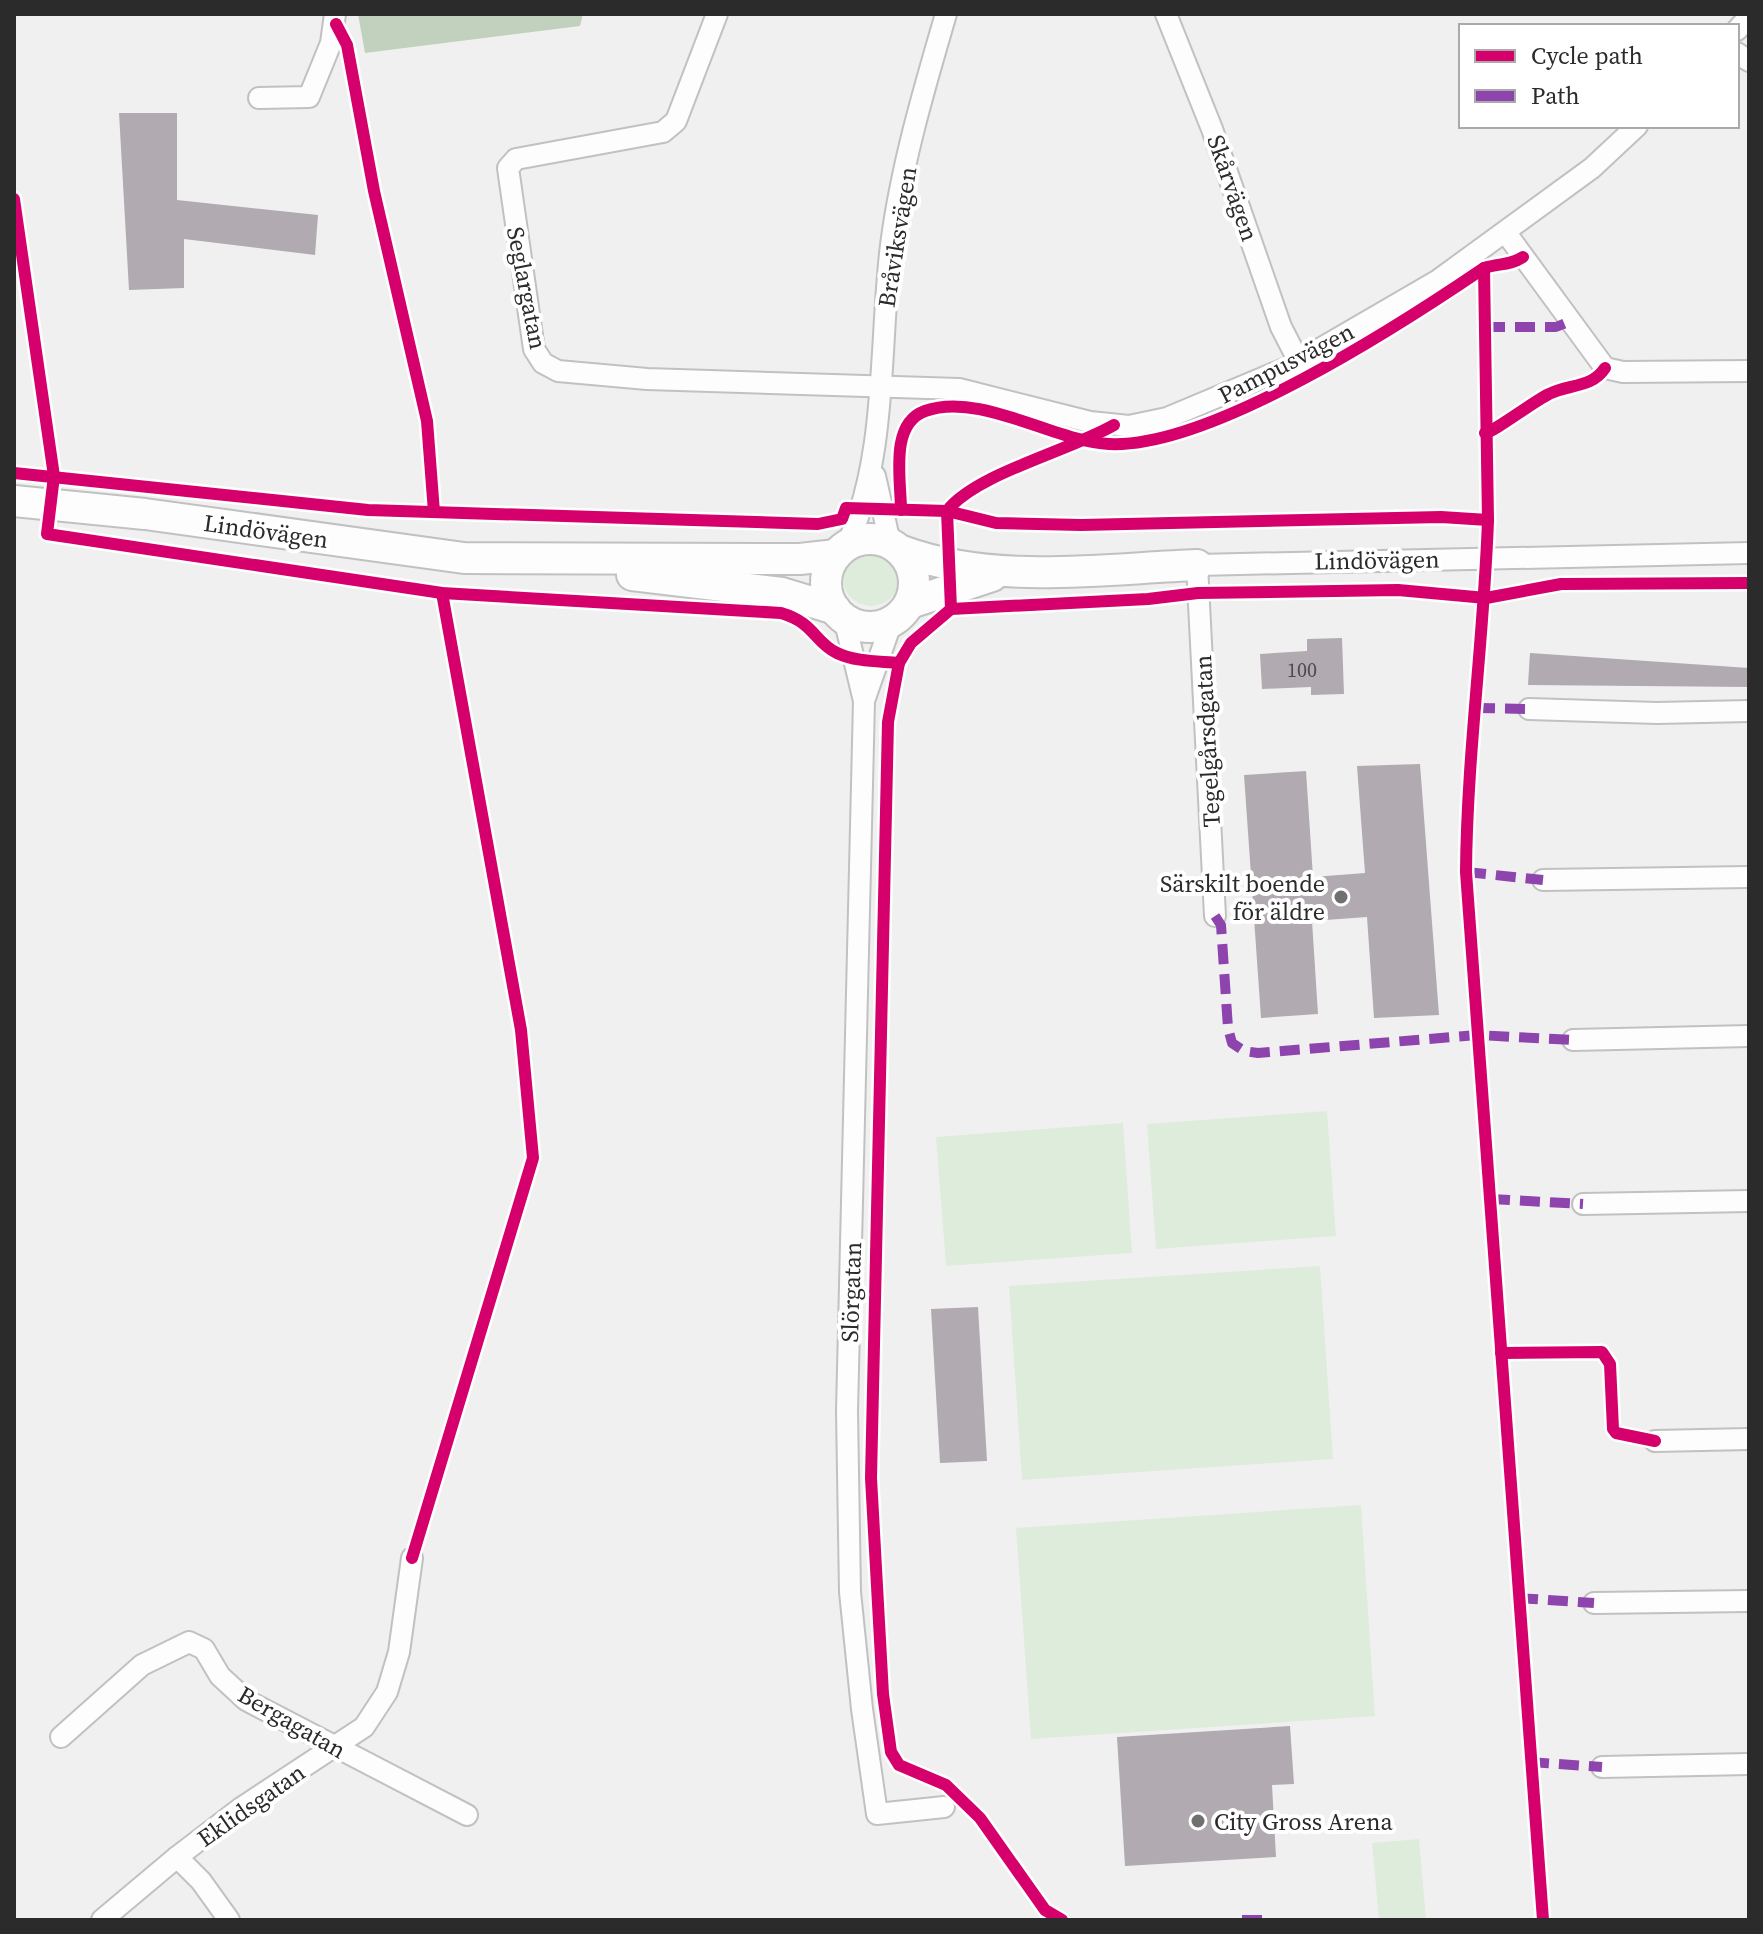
<svg xmlns="http://www.w3.org/2000/svg" width="1763" height="1934" font-family="'Source Serif 4',serif">
  <style>
    .green { fill: #deecdb }
    .forest { fill: #c2d1be }
    .building { fill: #b1aab0 }
    .lines { fill: none; stroke-linecap: round; stroke-linejoin: round }
    .minor-casing { stroke: #c2c1c2; stroke-width: 24 }
    .secondary-casing { stroke: #c2c1c2; stroke-width: 34 }
    .minor { stroke: #fdfdfd; stroke-width: 20 }
    .secondary { stroke: #fdfdfd; stroke-width: 30 }
    .quiet { stroke: #8e44ad; stroke-width: 10; stroke-dasharray: 20 10; stroke-linecap: butt }
    .cycleway-casing { stroke: #fff; stroke-width: 17 }
    .cycleway { stroke: #d6006c; stroke-width: 12 }
    .poi-dot { fill: #717071; stroke: #fff; stroke-width: 3 }
    .labels { text-anchor: middle; dominant-baseline: central; stroke-width: 8; stroke-linejoin: round; paint-order: stroke }
    .number-label { font-size: 20px; fill: #4d4b4d }
    .street-label { font-size: 24px; fill: #2c2b2c; stroke: #fff }
    .poi-label { font-size: 24px; fill: #2c2b2c; stroke: #fff; text-anchor: end }
  </style>
  <rect width="100%" height="100%" fill="#f1f0f1"/>
  <g class="green">
    <circle cx="871" cy="578" r="28"/>
    <polygon points="1327,1111 1336,1236 1156,1249 1147,1124"/>
    <polygon points="1123,1123 1132,1253 946,1266 936,1137"/>
    <polygon points="1320,1266 1333,1459 1022,1480 1009,1286"/>
    <polygon points="1361,1505 1375,1716 1031,1739 1016,1528"/>
    <polygon points="1419,1839 1426,1919 1379,1920 1372,1843"/>
  </g>
  <polygon class="forest" points="358,14 583,14 580,26 365,53"/>
  <g class="building">
    <polygon points="119,113 177,113 177,200 318,215 315,255 184,239 184,288 129,290"/>
    <polygon points="1342,638 1344,694 1311,695 1311,687 1262,689 1260,654 1307,651 1307,639"/>
    <polygon points="1530,653 1749,668 1749,687 1528,685"/>
    <polygon points="1420,764 1439,1015 1374,1018 1367,917 1312,921 1318,1014 1261,1018 1244,775 1306,771 1313,877 1365,873 1357,766"/>
    <polygon points="978,1307 987,1461 940,1463 931,1309"/>
    <polygon points="1290,1726 1294,1784 1272,1785 1276,1857 1125,1866 1117,1737"/>
  </g>
  <g class="lines">
    <defs>
      <g id="minor">
        <polyline points="717,14 676,121 663,132 516,159 508,168 534,349 543,363 558,371 647,379 959,389 1090,422 1129,426 1167,418 1289,367 1437,281 1592,168 1637,126"/>
        <polyline points="1166,14 1212,129 1281,327 1299,362"/>
        <polyline points="1737,30 1749,17"/>
        <polyline points="1737,53 1749,61"/>
        <polyline points="259,98 309,97 331,43 335,14"/>
        <polyline points="1506,233 1605,368 1623,372 1749,371"/>
        <polyline points="875,476 890,543"/>
        <path d="M847,545C888,455 879,343 891,245C901,167 924,89 946,14"/>
        <polyline points="844,618 864,701 847,1411 850,1592 862,1709 877,1814 944,1807"/>
        <polyline points="865,698 892,621"/>
        <polyline points="1529,709 1657,713 1749,711"/>
        <polyline points="1543,880 1749,877"/>
        <polyline points="1215,916 1197,565 1749,553"/>
        <polyline points="1573,1040 1749,1036"/>
        <polyline points="1583,1204 1749,1201"/>
        <polyline points="1655,1441 1749,1439"/>
        <polyline points="1594,1603 1749,1601"/>
        <polyline points="61,1737 142,1665 189,1642 204,1649 220,1676 246,1700 467,1815"/>
        <polyline points="1602,1767 1749,1764"/>
        <polyline points="102,1920 177,1857"/>
        <polyline points="229,1920 201,1881 177,1857 241,1808 364,1727 387,1692 399,1652 412,1558"/>
      </g>
      <g id="secondary">
        <polyline points="14,501 145,514 464,558 800,559 836,555"/>
        <circle cx="870" cy="583" r="44"/>
        <path d="M902,551C995,585 1099,569 1197,565"/>
        <polyline points="632,575 782,593 835,609"/>
        <polyline points="910,603 992,576"/>
      </g>
    </defs>
    <use href="#minor" class="minor-casing"/>
    <use href="#secondary" class="secondary-casing"/>
    <use href="#minor" class="minor"/>
    <use href="#secondary" class="secondary"/>
    <g class="quiet">
      <polyline points="1485,327 1556,327 1568,322"/>
      <polyline points="1475,708 1529,709"/>
      <polyline points="1466,872 1543,880"/>
      <polyline points="1215,916 1221,925 1228,1028 1232,1043 1244,1051 1258,1053 1477,1035 1573,1040"/>
      <polyline points="1490,1199 1583,1204"/>
      <polyline points="1518,1598 1594,1603"/>
      <polyline points="1529,1762 1602,1767"/>
      <polyline points="1242,1920 1265,1920"/>
    </g>
    <defs>
      <g id="cycleway">
        <polyline points="336,24 347,45 374,191 427,421 434,512"/>
        <path d="M14,199L54,476L47,534L442,593L781,613C815,623 814,642 837,653C856,662 879,661 899,663L911,643L951,609L1148,599L1198,593L1398,590L1486,598L1561,584L1749,583"/>
        <path d="M1485,433C1494,432 1534,401 1549,394C1569,384 1592,388 1605,368"/>
        <polyline points="14,473 368,510 818,524 842,519 846,508 947,511 996,523 1081,525 1441,517 1488,520 1484,268"/>
        <path d="M901,510C901,480 889,424 925,411C980,391 1055,442 1109,444C1209,449 1400,325 1484,268C1499,263 1509,266 1523,257"/>
        <path d="M1488,520C1484,637 1467,754 1466,872L1543,1920"/>
        <path d="M951,609L947,511C975,474 1069,451 1114,425"/>
        <polyline points="899,663 888,722 871,1478 883,1694 891,1752 899,1765 946,1785 980,1818 1045,1910 1062,1920"/>
        <polyline points="1501,1353 1602,1352 1610,1364 1613,1429 1616,1433 1655,1441"/>
        <polyline points="412,1558 533,1158 521,1030 442,593"/>
      </g>
    </defs>
    <use href="#cycleway" class="cycleway-casing"/>
    <use href="#cycleway" class="cycleway"/>
  </g>
  <g class="poi-dot">
    <circle cx="1341" cy="897" r="8"/>
    <circle cx="1198" cy="1821" r="8"/>
  </g>
  <g class="labels">
    <g class="number-label">
      <text x="1302" y="670">100</text>
    </g>
    <g class="street-label">
      <text transform="translate(1233 188) rotate(71)">Skårvägen</text>
      <text transform="translate(897 237) rotate(-81)">Bråviksvägen</text>
      <text transform="translate(527 288) rotate(79)">Seglargatan</text>
      <text transform="translate(1286 363) rotate(-27)">Pampusvägen</text>
      <text transform="translate(266 531) rotate(8)">Lindövägen</text>
      <text transform="translate(1377 560) rotate(-1)">Lindövägen</text>
      <text transform="translate(1207 741) rotate(-93)">Tegelgårsdgatan</text>
      <text transform="translate(851 1292) rotate(-88)">Slörgatan</text>
      <text transform="translate(292 1722) rotate(30)">Bergagatan</text>
      <text transform="translate(251 1805) rotate(-35)">Eklidsgatan</text>
    </g>
    <g class="poi-label">
      <text x="1325" y="883">Särskilt boende<tspan x="1325" dy="28">för äldre</tspan></text>
      <text x="1214" y="1821" text-anchor="start">City Gross Arena</text>
    </g>
  </g>
  <rect width="1763" height="1934" fill="none" stroke="#2c2b2c" stroke-width="32"/>
  <rect x="1459" y="24" width="280" height="104" fill="#ffffff" stroke="#abaaab" stroke-width="2"/>
  <rect x="1475" y="50" width="40" height="12" fill="#d6006c" stroke="#abaaab" stroke-width="2"/>
  <text x="1531" y="64" font-size="24" fill="#2c2b2c">Cycle path</text>
  <rect x="1475" y="90" width="40" height="12" fill="#8e44ad" stroke="#abaaab" stroke-width="2"/>
  <text x="1531" y="104" font-size="24" fill="#2c2b2c">Path</text>
</svg>
